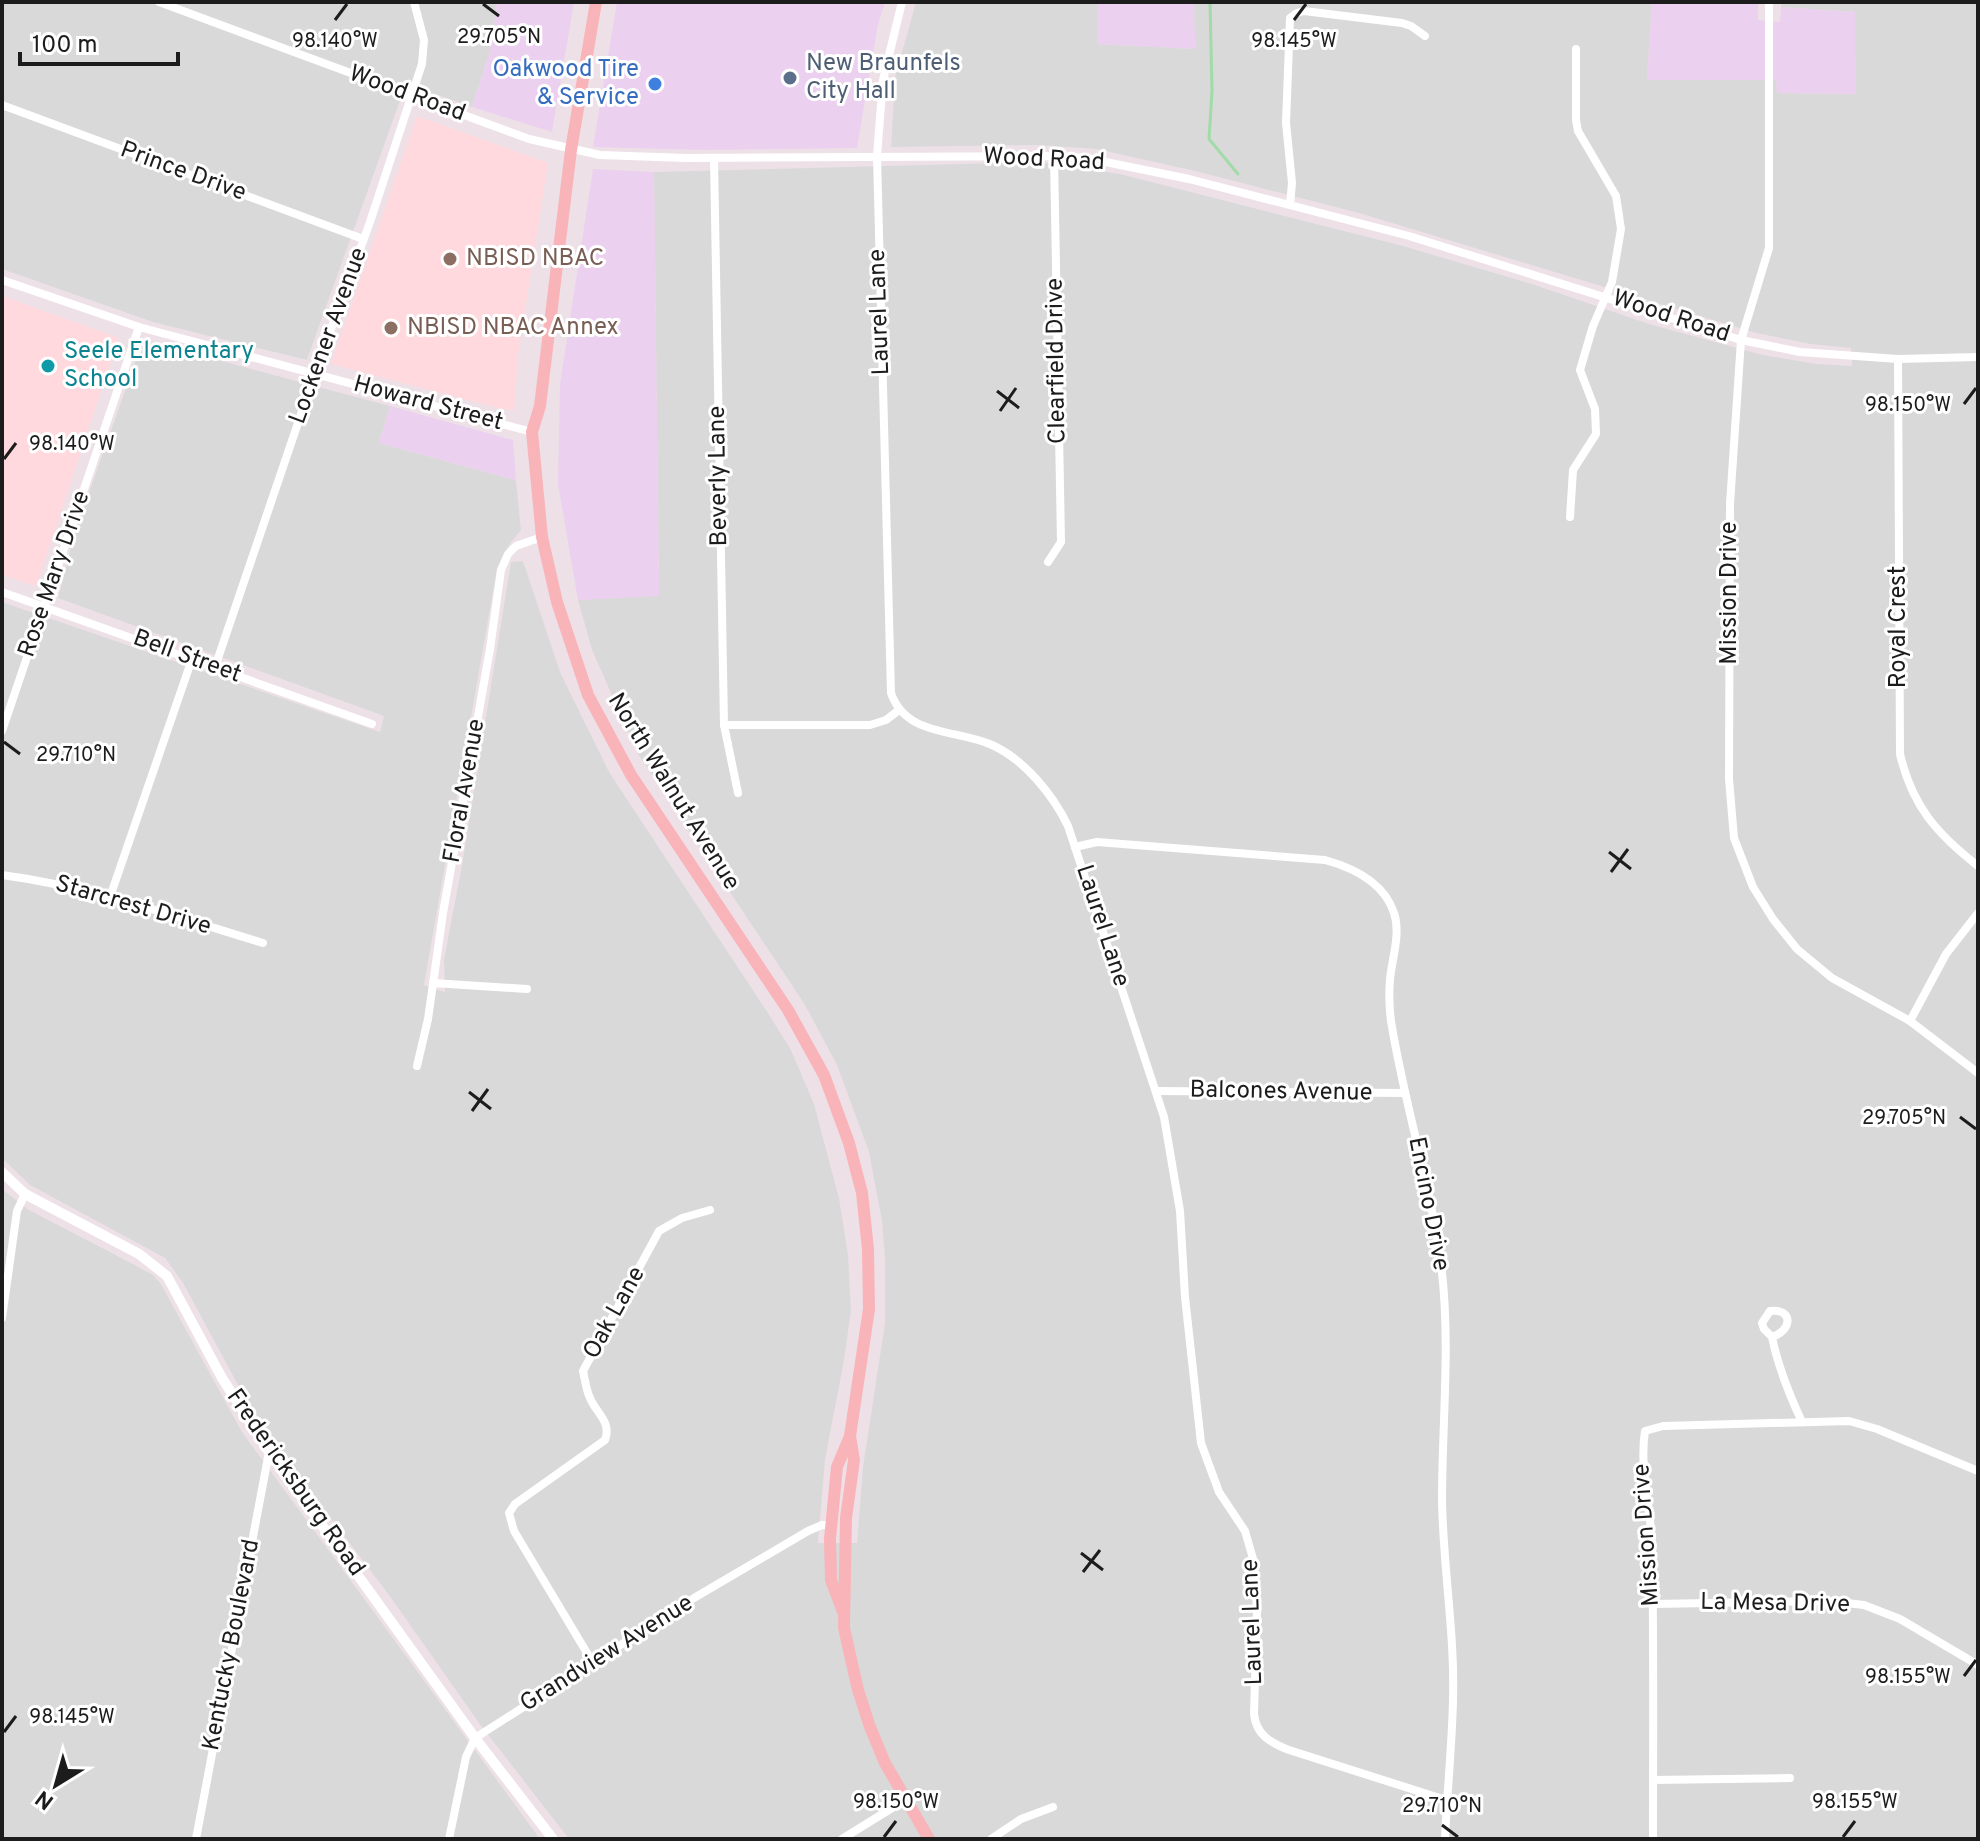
<svg xmlns="http://www.w3.org/2000/svg" width="1980" height="1841" font-family="Overpass,sans-serif">
  <style>
    .residential { fill: #dad9da }
    .commercial { fill: #ecd0ef }
    .education { fill: #ffd9de }
    .lines { fill: none; stroke-linecap: round; stroke-linejoin: round }
    .stream { stroke: #a1dba7; stroke-width: 3 }
    .minor { stroke: #fff; stroke-width: 8 }
    .tertiary { stroke: #fff; stroke-width: 10 }
    .secondary { stroke: #f9b4b9; stroke-width: 12 }
    .ticks { fill: none; stroke: #1c1c1c; stroke-width: 3 }
    .service-dot { fill: #5c6f8a; stroke: #fff; stroke-width: 3 }
    .shop-dot { fill: #3f7fe0; stroke: #fff; stroke-width: 3 }
    .education-dot { fill: #8d6e63; stroke: #fff; stroke-width: 3 }
    .culture-dot { fill: #0f9aa8; stroke: #fff; stroke-width: 3 }
    .labels { text-anchor: middle; dominant-baseline: central; stroke-width: 6; stroke-linejoin: round; paint-order: stroke }
    .service-label { font-size: 24px; fill: #4e5e75; stroke: #fff; text-anchor: start }
    .shop-label { font-size: 24px; fill: #366cbe; stroke: #fff; text-anchor: end }
    .street-label { font-size: 24px; fill: #1c1c1c; stroke: #fff }
    .education-label { font-size: 24px; fill: #785e54; stroke: #fff; text-anchor: start }
    .culture-label { font-size: 24px; fill: #0d838f; stroke: #fff; text-anchor: start }
    .ticks-label { font-size: 20px; text-anchor: middle; fill: #1c1c1c; stroke: #fff; stroke-width: 6; stroke-linejoin: round; paint-order: stroke }
  </style>
  <rect width="100%" height="100%" fill="#ede1e7"/>
  <g class="residential">
    <polygon points="2,2 497,2 490,51 472,107 406,84 307,360 153,322 2,269"/>
    <polygon points="916,2 1097,2 1097,44 1195,49 1193,2 1652,2 1647,80 1777,80 1778,93 1855,94 1855,12 1781,7 1781,2 1978,2 1978,1839 569,1839 479,1723 389,1595 297,1474 245,1398 183,1283 165,1258 30,1185 2,1158 2,602 380,732 384,716 58,598 75,532 143,340 390,406 379,443 516,480 521,530 509,545 497,569 424,985 445,992 444,960 462,865 511,562 523,561 560,672 609,772 768,1013 791,1050 814,1104 839,1198 848,1255 851,1310 844,1360 825,1460 818,1543 857,1543 863,1467 885,1323 885,1260 882,1221 869,1152 837,1065 805,1005 638,754 592,650 578,600 659,595 654,172 1041,162 1120,174 1403,246 1535,285 1649,324 1763,355 1817,364 1852,366 1851,348 1811,344 1756,333 1359,213 1195,171 1096,149 1038,145 891,147 895,77"/>
    <polygon points="2,1189 29,1210 131,1263 153,1275 161,1284 242,1432 540,1839 2,1839"/>
  </g>
  <g class="commercial">
    <polygon points="497,2 574,2 552,132 472,107 490,51"/>
    <polygon points="617,2 885,2 878,24 857,148 704,150 593,147"/>
    <polygon points="1097,2 1193,2 1196,49 1097,44"/>
    <polygon points="1652,2 1758,2 1758,20 1780,22 1781,7 1855,12 1856,94 1777,93 1776,80 1647,80"/>
    <polygon points="593,169 654,172 659,596 578,600 558,484 560,384"/>
    <polygon points="390,406 513,440 516,480 379,443"/>
  </g>
  <g class="education">
    <polygon points="417,116 548,163 518,355 514,410 502,409 331,364"/>
    <polygon points="2,296 119,338 36,586 2,575"/>
  </g>
  <g class="lines">
    <polyline class="stream" points="1210,2 1212,91 1209,139 1238,174"/>
    <g class="minor">
      <polyline points="159,2 529,139 600,155 686,158 1054,156 1086,158 1189,179 1409,236 1741,340 1800,352 1898,359 1978,357"/>
      <path d="M902,2L883,80L877,156L891,693C906,737 957,729 992,745C1025,760 1053,795 1068,826L1164,1117L1180,1211L1185,1297L1201,1443L1219,1492L1245,1531L1254,1562L1257,1610L1254,1714C1256,1735 1271,1743 1289,1750L1446,1800"/>
      <polyline points="1769,2 1769,248 1741,340 1730,504 1729,779 1734,838 1753,887 1773,919 1797,949 1832,978 1910,1021 1978,1073"/>
      <polyline points="2,105 363,239"/>
      <polyline points="714,158 724,725 738,793"/>
      <polyline points="1290,205 1292,183 1286,123 1290,18 1297,13 1304,11 1402,23 1411,26 1425,36"/>
      <polyline points="2,280 139,327 532,432"/>
      <path d="M1898,359L1900,754C1912,806 1937,834 1978,866"/>
      <polyline points="1570,517 1573,470 1596,434 1595,409 1580,370 1593,326 1612,282 1621,229 1616,196 1578,131 1576,120 1576,49"/>
      <polyline points="1048,562 1061,542 1054,156"/>
      <polyline points="2,592 372,724"/>
      <polyline points="215,667 315,373 370,222 422,64 424,40 414,2"/>
      <polyline points="724,725 870,725 886,720 899,710"/>
      <polyline points="2,731 139,327"/>
      <path d="M1075,847L1097,842L1325,860C1354,868 1384,882 1394,913C1401,933 1392,959 1390,979C1389,993 1389,1007 1391,1021C1404,1103 1430,1182 1441,1264C1451,1342 1442,1422 1442,1500C1443,1567 1455,1634 1453,1700C1452,1746 1447,1793 1445,1839"/>
      <path d="M2,875C92,887 177,917 263,943"/>
      <polyline points="110,897 192,659"/>
      <polyline points="433,983 527,989"/>
      <polyline points="1910,1021 1946,954 1978,913"/>
      <polyline points="417,1066 428,1019 443,913 490,649 501,570 508,554 516,546 542,537"/>
      <polyline points="1157,1091 1405,1093"/>
      <polyline points="2,1318 17,1211 25,1194"/>
      <path d="M1772,1337L1764,1329L1762,1323L1770,1311C1793,1308 1793,1330 1772,1337C1778,1367 1789,1394 1802,1422"/>
      <polyline points="1653,1604 1829,1601 1864,1605 1900,1619 1978,1665"/>
      <path d="M593,1663L514,1531L509,1513L515,1504L605,1440C612,1422 596,1413 590,1398C586,1390 585,1379 583,1371L659,1231L682,1218L710,1210"/>
      <polyline points="1653,1780 1790,1778"/>
      <polyline points="196,1839 269,1452"/>
      <polyline points="449,1839 466,1757 475,1738 694,1598 808,1531 822,1525 831,1525"/>
      <polyline points="842,1839 905,1800"/>
      <polyline points="991,1839 1021,1819 1053,1807"/>
      <path d="M1653,1839C1653,1741 1654,1643 1652,1546C1651,1507 1639,1468 1645,1431L1663,1426L1849,1421L1877,1429L1978,1471"/>
    </g>
    <polyline class="tertiary" points="2,1172 25,1194 139,1254 167,1276 222,1378 269,1452 475,1738 553,1839"/>
    <g class="secondary">
      <polyline points="596,2 571,150 540,406 532,432 542,537 557,602 588,695 631,775 788,1010 824,1075 849,1143 862,1193 868,1249 869,1309 850,1436 837,1467 830,1539 831,1580 843,1612"/>
      <polyline points="850,1436 854,1460 846,1518 844,1628 858,1690 870,1727 885,1763 929,1839"/>
    </g>
  </g>
  <path class="ticks" d="M483,4L499,16M335,20L347,4M1294,20L1306,4M997,391L1019,408M1964,404L1976,388M1000,411L1016,388M4,459L16,443M4,742L20,754M1609,852L1631,869M1611,872L1628,849M469,1092L491,1109M472,1111L488,1089M1960,1117L1976,1129M1081,1553L1103,1570M1083,1572L1100,1550M1964,1676L1976,1660M4,1732L16,1716M1442,1825L1458,1837M884,1837L896,1821M1843,1837L1855,1821"/>
  <circle class="service-dot" cx="790" cy="78" r="8"/>
  <circle class="shop-dot" cx="655" cy="84" r="8"/>
  <g class="education-dot">
    <circle cx="450" cy="259" r="8"/>
    <circle cx="391" cy="328" r="8"/>
  </g>
  <circle class="culture-dot" cx="48" cy="366" r="8"/>
  <g class="labels">
    <g class="service-label">
      <text x="806" y="64">New Braunfels<tspan x="806" dy="28">City Hall</tspan></text>
    </g>
    <g class="shop-label">
      <text x="639" y="70">Oakwood Tire<tspan x="639" dy="28">&amp; Service</tspan></text>
    </g>
    <g class="street-label">
      <text transform="translate(407 94) rotate(20)">Wood Road</text>
      <text transform="translate(1044 160) rotate(3)">Wood Road</text>
      <text transform="translate(183 172) rotate(20)">Prince Drive</text>
      <text transform="translate(880 312) rotate(-92)">Laurel Lane</text>
      <text transform="translate(1671 317) rotate(18)">Wood Road</text>
      <text transform="translate(329 336) rotate(-70)">Lockener Avenue</text>
      <text transform="translate(1057 361) rotate(-91)">Clearfield Drive</text>
      <text transform="translate(428 404) rotate(15)">Howard Street</text>
      <text transform="translate(719 476) rotate(-91)">Beverly Lane</text>
      <text transform="translate(55 574) rotate(-71)">Rose Mary Drive</text>
      <text transform="translate(1730 593) rotate(-90)">Mission Drive</text>
      <text transform="translate(1899 627) rotate(-90)">Royal Crest</text>
      <text transform="translate(187 657) rotate(20)">Bell Street</text>
      <text transform="translate(465 791) rotate(-80)">Floral Avenue</text>
      <text transform="translate(673 792) rotate(58)">North Walnut Avenue</text>
      <text transform="translate(133 906) rotate(16)">Starcrest Drive</text>
      <text transform="translate(1102 926) rotate(72)">Laurel Lane</text>
      <text transform="translate(1281 1092) rotate(1)">Balcones Avenue</text>
      <text transform="translate(1428 1204) rotate(79)">Encino Drive</text>
      <text transform="translate(615 1313) rotate(-61)">Oak Lane</text>
      <text transform="translate(295 1483) rotate(55)">Fredericksburg Road</text>
      <text transform="translate(1647 1535) rotate(-94)">Mission Drive</text>
      <text transform="translate(1775 1604) rotate(1)">La Mesa Drive</text>
      <text transform="translate(1253 1622) rotate(-92)">Laurel Lane</text>
      <text transform="translate(232 1645) rotate(-79)">Kentucky Boulevard</text>
      <text transform="translate(607 1654) rotate(-32)">Grandview Avenue</text>
    </g>
    <g class="education-label">
      <text x="466" y="259">NBISD NBAC</text>
      <text x="407" y="328">NBISD NBAC Annex</text>
    </g>
    <g class="culture-label">
      <text x="64" y="352">Seele Elementary<tspan x="64" dy="28">School</tspan></text>
    </g>
  </g>
  <g class="ticks-label">
    <text x="499" y="43">29.705°N</text>
    <text x="335" y="47">98.140°W</text>
    <text x="1294" y="47">98.145°W</text>
    <text x="1908" y="411">98.150°W</text>
    <text x="72" y="450">98.140°W</text>
    <text x="76" y="761">29.710°N</text>
    <text x="1904" y="1124">29.705°N</text>
    <text x="1908" y="1683">98.155°W</text>
    <text x="72" y="1723">98.145°W</text>
    <text x="896" y="1808">98.150°W</text>
    <text x="1855" y="1808">98.155°W</text>
    <text x="1442" y="1812">29.710°N</text>
  </g>
  <rect width="1980" height="1841" fill="none" stroke="#1c1c1c" stroke-width="8"/>
  <g transform="translate(56 1785) rotate(217)" stroke="#ffffff" stroke-width="6" paint-order="stroke">
  <path d="M0-6L14 30L0 20L-14 30Z" fill="#1c1c1c"/>
  <text y="-12" font-size="22" font-weight="bold" text-anchor="middle" fill="#1c1c1c">N</text>
  </g>
  <path d="M20 52v12h158v-12" fill="none" stroke="#1c1c1c" stroke-width="4"/>
  <text x="32" y="52" font-size="24" fill="#1c1c1c" stroke="#ffffff" stroke-width="6" paint-order="stroke">100 m</text>
</svg>
